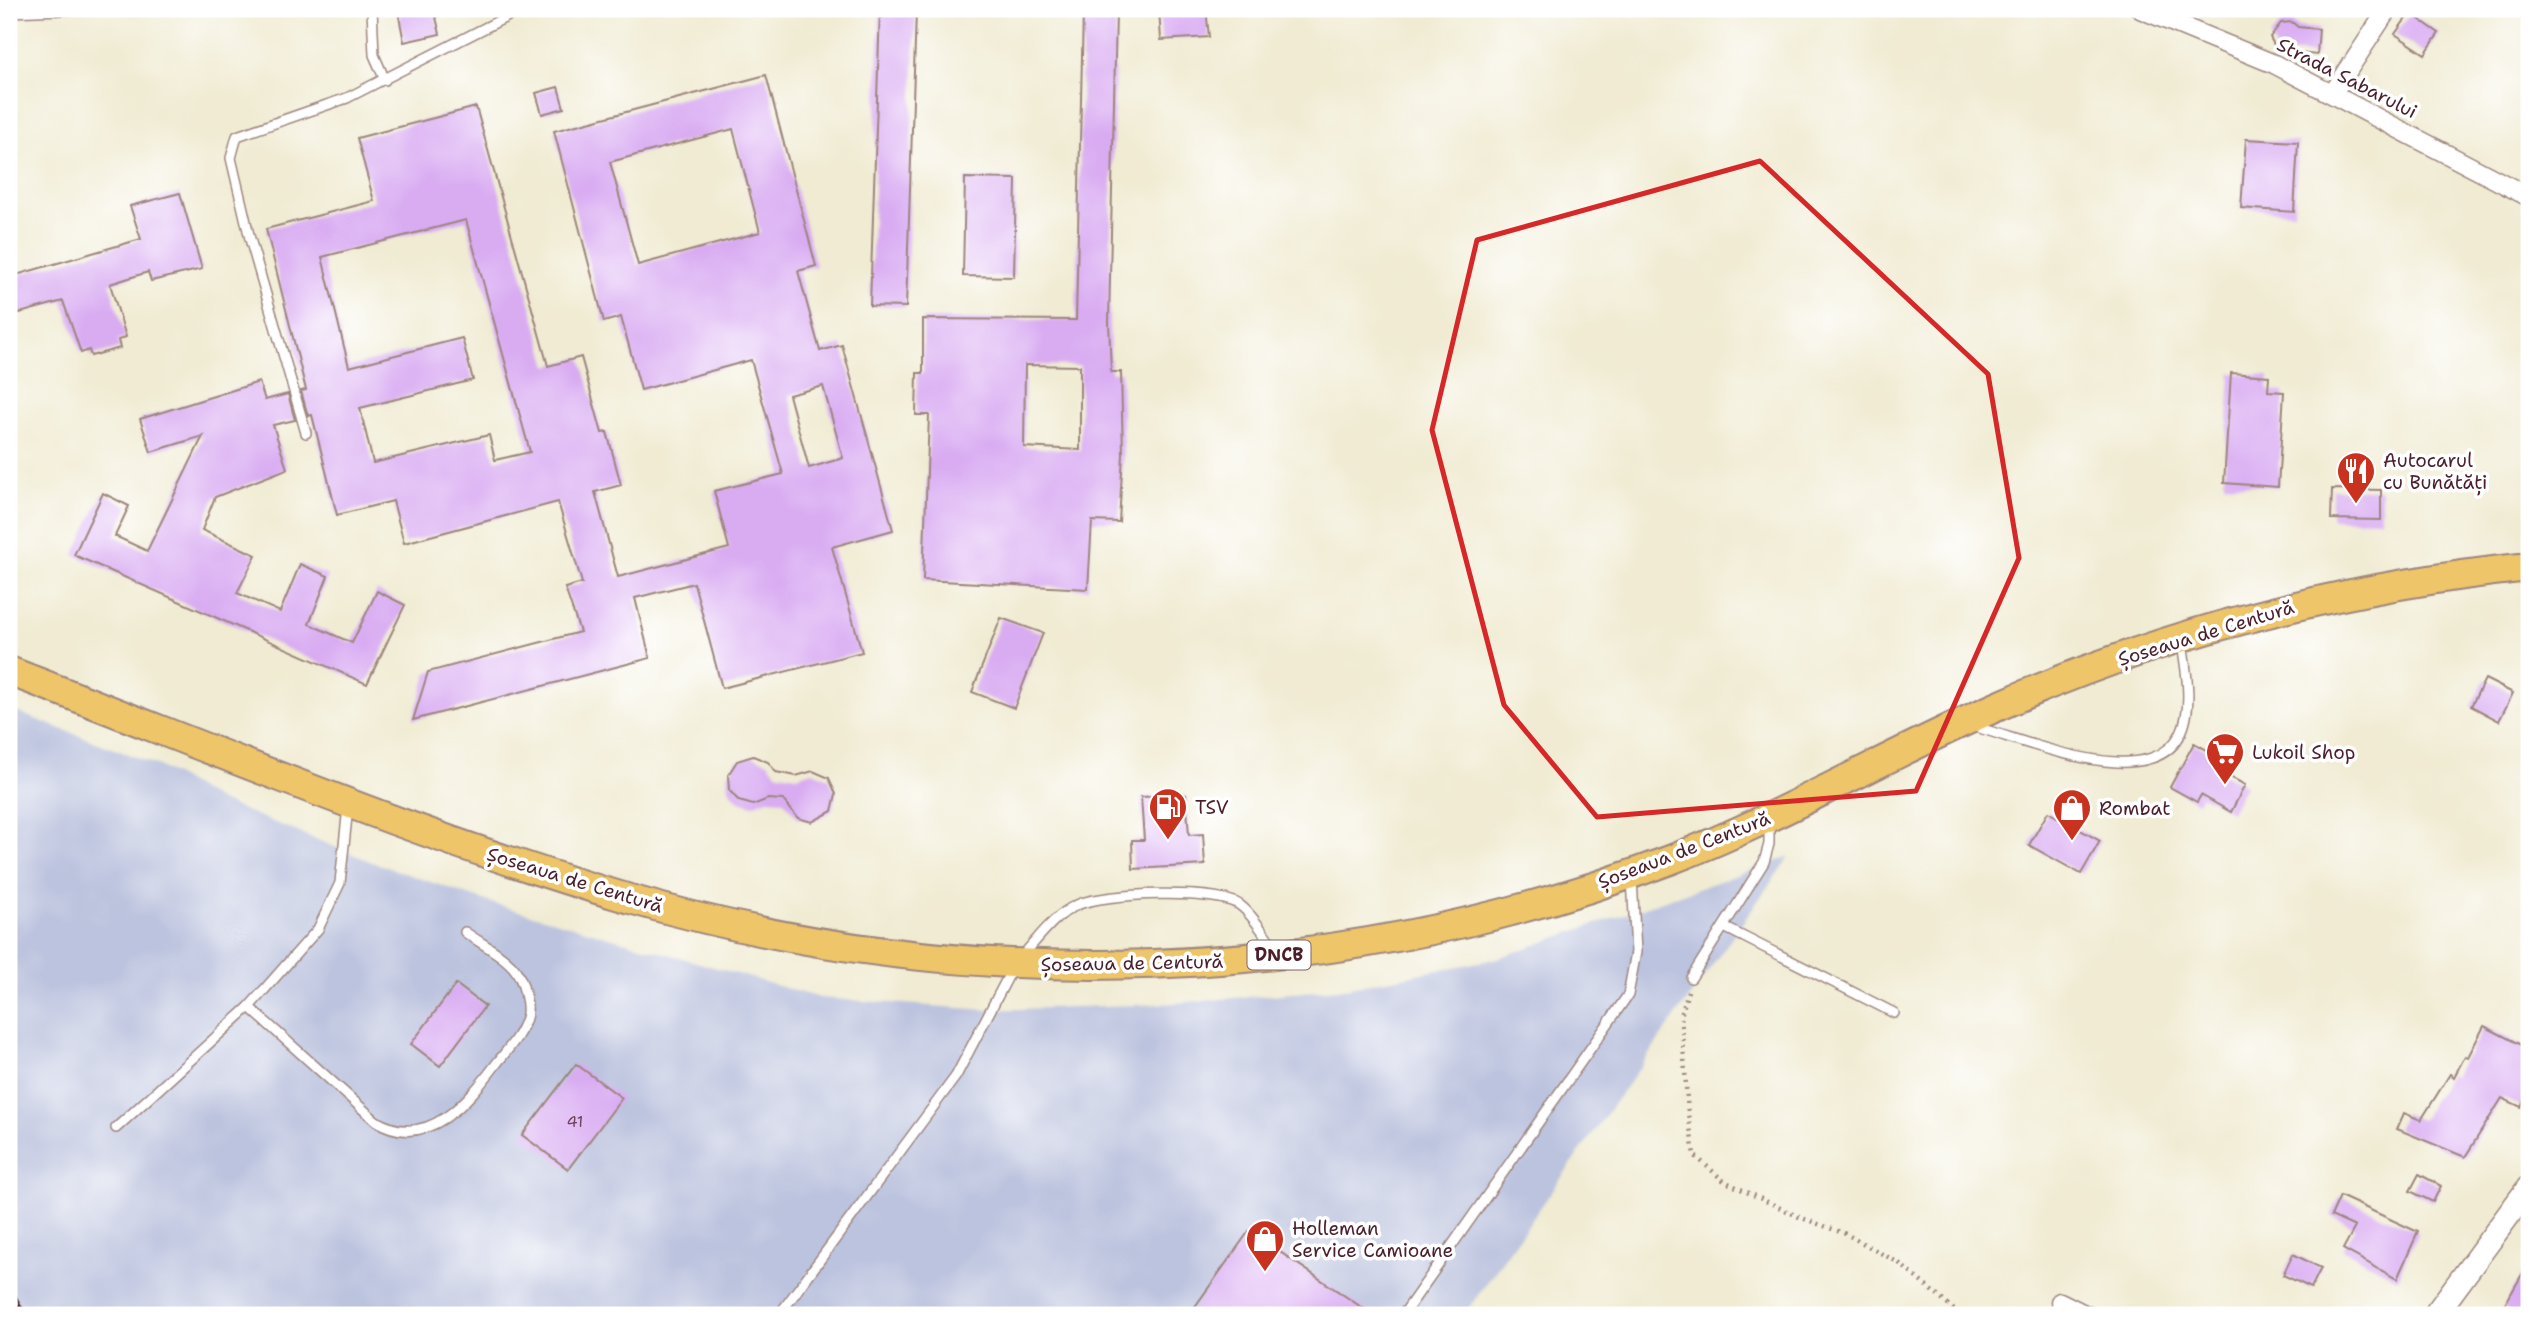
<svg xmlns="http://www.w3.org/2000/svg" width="2538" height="1324" font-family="'Shantell Sans',sans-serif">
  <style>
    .industrial { fill: #bcc3de }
    .building { fill: #d9acf2; fill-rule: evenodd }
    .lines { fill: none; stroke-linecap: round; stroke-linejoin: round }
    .service-casing { stroke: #9d857e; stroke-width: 12 }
    .minor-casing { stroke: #9d857e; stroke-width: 21 }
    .tertiary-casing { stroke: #9d857e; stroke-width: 26 }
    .primary-casing { stroke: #9d857e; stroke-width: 32 }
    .path { stroke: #9d857e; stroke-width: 4.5; stroke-dasharray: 2 5; stroke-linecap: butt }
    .service { stroke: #fff; stroke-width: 9 }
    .minor { stroke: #fff; stroke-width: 18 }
    .tertiary { stroke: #fff; stroke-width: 23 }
    .primary { stroke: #eec569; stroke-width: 28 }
    .rail-casing { stroke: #4a1f2b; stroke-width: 8 }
    .rail { stroke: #fff; stroke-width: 5; stroke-dasharray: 16; stroke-linecap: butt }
    .marked { fill: none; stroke: #d62828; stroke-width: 5; stroke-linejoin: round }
    .labels { text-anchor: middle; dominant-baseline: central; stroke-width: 7; stroke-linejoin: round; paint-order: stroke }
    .number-label { font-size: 16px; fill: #6e425d }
    .shield { fill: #fff; stroke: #80626b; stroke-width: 2 }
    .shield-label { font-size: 18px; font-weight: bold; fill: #4a1f2b }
    .street-label { font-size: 19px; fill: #4a1f2b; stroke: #fff }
    .poi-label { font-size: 19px; fill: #4a1f2b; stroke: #fff; text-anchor: start }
  </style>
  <rect width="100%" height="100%" fill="#fff"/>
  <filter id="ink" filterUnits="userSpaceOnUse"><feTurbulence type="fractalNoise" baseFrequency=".0143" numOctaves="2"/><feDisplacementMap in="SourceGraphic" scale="14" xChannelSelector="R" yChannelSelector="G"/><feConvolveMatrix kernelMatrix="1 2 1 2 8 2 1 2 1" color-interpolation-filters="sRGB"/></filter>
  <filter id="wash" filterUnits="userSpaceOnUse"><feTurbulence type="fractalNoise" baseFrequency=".00686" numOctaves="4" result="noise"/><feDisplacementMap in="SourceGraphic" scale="28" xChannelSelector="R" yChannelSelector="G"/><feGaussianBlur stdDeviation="1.57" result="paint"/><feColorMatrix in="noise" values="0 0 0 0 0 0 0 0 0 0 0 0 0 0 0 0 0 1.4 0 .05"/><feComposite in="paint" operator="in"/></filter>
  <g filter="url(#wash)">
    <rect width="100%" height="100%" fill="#f0ebd2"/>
    <polygon class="industrial" points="9,709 159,766 218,800 372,862 492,903 820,998 988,1010 1163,1004 1340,989 1495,959 1789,857 1464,1315 9,1315"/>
    <g id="blocks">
      <g class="building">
        <polygon points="409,9 434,9 440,34 404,42 398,11"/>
        <polygon points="1159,9 1206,9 1209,37 1161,40"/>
        <polygon points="880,10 916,12 906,307 870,306"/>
        <path d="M1083,12L1116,13L1109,322L1111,372H1121L1123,454L1119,522L1092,521L1088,589L923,580L929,415H916L917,373H923V319L1076,320ZM1025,365L1080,366V450L1024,447Z"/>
        <polygon points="2410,13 2439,33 2425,54 2395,34"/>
        <polygon points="2292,22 2298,27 2319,29 2317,55 2277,51 2270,37 2281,23"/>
        <path d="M766,75L816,266L798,271L820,351L842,345L893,530L832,547L862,652L722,688L694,583L635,598L650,658L413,720L428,672L580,632L565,588L582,583L558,502L404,543L393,501L337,515L312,415L308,416L301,391L306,390L266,229L374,201L357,138L476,107L548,366L581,357L602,433L607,432L621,485L595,492L618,577L729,548L714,491L783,474L751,360L641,390L621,317L604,322L554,131ZM733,129L760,232L638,265L610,162ZM466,220L530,452L495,460L489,435L373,463L360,408L473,380L462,338L349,367L322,257ZM823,386L843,458L809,468L789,395Z"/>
        <polygon points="558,87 564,108 542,114 536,93"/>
        <polygon points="2246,139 2298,142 2294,212 2241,208"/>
        <polygon points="965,178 1016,179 1014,277 963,276"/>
        <polygon points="180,193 202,269 151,281 148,272 110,284 126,337 118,340 120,348 91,356 89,350 81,353 63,301 9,316 9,277 141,239 130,206"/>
        <polygon points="2231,373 2269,376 2268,391 2284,392 2278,487 2224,483"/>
        <polygon points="259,382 265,400 288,394 295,420 273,425 287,469 215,497 202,530 256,555 237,593 280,612 300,564 328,576 309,624 352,643 377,591 405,605 367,684 74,555 103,493 129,506 115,536 147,551 203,436 151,452 140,419"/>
        <polygon points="2332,489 2381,490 2381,520 2331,519"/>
        <polygon points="1001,618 1043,633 1014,708 972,692"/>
        <polygon points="2485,679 2513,693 2499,721 2471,706"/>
        <polygon points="2194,743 2218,756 2212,767 2245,785 2231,812 2201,795 2197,802 2170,787"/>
        <polygon points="753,756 768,762 776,772 796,776 813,771 829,778 836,794 832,811 812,822 798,818 783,800 768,799 753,805 739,801 729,790 728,775 737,761"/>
        <polygon points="1186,795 1189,835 1203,834 1205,865 1133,869 1132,840 1144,840 1141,797"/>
        <polygon points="2048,812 2100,841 2081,874 2029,845"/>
        <polygon points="456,984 485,1006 440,1066 411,1044"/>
        <polygon points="2484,1026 2529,1049 2529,1090 2521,1107 2502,1098 2465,1157 2397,1129 2404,1113 2421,1120 2450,1074 2454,1077 2465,1056 2468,1057"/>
        <polygon points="576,1064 622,1098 568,1169 522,1135"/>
        <polygon points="2419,1174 2441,1186 2433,1202 2410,1191"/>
        <polygon points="2340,1196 2418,1232 2397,1279 2343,1249 2355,1227 2331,1216"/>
        <polygon points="1249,1231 1373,1315 1189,1315"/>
        <polygon points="2293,1254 2321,1268 2311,1288 2283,1275"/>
        <polygon points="2529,1262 2529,1315 2515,1315 2503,1308"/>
      </g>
    </g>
  </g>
  <g filter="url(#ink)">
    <use href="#blocks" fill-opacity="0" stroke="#9d857e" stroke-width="2"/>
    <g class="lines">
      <defs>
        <g id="service">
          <polyline points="372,9 374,55 385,80"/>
          <polyline points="9,12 88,9"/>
          <polyline points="306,433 250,239 231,158 237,136 347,98 522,9"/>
          <path d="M1971,726C2024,738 2169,806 2186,717C2191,694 2185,665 2182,642"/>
          <polyline points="1724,927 1894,1013"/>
          <path d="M1022,956C1038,939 1054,915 1077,905C1102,893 1219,888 1241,906C1254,916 1264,935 1275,948"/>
          <polyline points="1691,978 1764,862 1769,844 1769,823"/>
          <path d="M249,1007L376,1121C428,1152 469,1100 497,1063C508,1049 521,1035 526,1018C530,1007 523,981 516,971C506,956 480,943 465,932"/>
          <polyline points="116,1128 249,1007 318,929 340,883 348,807"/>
          <polyline points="779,1315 956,1076 1013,967"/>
          <polyline points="1403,1315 1628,995 1636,952 1632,878"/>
        </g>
        <g id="minor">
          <polyline points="2140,9 2274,64 2529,197"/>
          <polyline points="2333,93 2388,9"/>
          <polyline points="2060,1302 2086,1315"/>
        </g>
        <polyline id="tertiary" points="2435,1315 2529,1187"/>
        <path id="primary" d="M9,671C213,749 420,838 630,899C971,998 1338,986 1670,860C1782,817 1885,756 1994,708C2164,632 2345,586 2529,567"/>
      </defs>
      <use href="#service" class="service-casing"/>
      <use href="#minor" class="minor-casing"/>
      <use href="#tertiary" class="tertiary-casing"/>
      <use href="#primary" class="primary-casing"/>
      <polyline class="path" points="1688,991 1681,1016 1688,1113 1694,1155 1724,1181 1799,1217 1846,1234 1899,1263 1960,1315"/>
      <use href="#service" class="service"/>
      <use href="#minor" class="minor"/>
      <use href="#tertiary" class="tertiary"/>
      <use href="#primary" class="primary"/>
      <defs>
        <polyline id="rail" points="9,1291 23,1315"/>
      </defs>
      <use href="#rail" class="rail-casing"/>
      <use href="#rail" class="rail"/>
    </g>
  </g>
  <path class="marked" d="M1760,161L1988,374L2019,558L1916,791L1597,817L1504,705L1432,430L1477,240Z"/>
  <defs>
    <symbol id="restaurant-pin" viewBox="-11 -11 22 30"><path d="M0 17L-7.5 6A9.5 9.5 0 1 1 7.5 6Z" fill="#c8321e" stroke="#fff"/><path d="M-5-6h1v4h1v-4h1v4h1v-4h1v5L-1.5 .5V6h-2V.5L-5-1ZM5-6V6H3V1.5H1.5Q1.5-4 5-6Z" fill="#fff"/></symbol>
    <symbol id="supermarket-pin" viewBox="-11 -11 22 30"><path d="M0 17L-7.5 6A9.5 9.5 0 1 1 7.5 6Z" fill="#c8321e" stroke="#fff"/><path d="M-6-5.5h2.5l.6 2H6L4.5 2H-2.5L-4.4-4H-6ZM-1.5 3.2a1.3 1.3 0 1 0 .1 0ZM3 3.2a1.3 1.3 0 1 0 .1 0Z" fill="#fff"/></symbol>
    <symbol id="fuel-pin" viewBox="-11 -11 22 30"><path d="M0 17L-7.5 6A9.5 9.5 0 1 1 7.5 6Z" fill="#c8321e" stroke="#fff"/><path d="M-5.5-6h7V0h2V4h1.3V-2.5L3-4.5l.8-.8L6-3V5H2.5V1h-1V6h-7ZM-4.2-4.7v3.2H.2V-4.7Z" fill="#fff"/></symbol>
    <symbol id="shop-pin" viewBox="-11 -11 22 30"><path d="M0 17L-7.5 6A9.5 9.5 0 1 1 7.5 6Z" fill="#c8321e" stroke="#fff"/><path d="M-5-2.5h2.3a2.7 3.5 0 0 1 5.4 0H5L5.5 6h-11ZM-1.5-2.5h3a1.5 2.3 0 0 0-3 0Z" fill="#fff"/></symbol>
  </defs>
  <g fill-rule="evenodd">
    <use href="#restaurant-pin" x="2334" y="449" width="44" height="60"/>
    <use href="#supermarket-pin" x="2203" y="730" width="44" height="60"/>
    <use href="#fuel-pin" x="1146" y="785" width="44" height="60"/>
    <use href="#shop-pin" x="2050" y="786" width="44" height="60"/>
    <use href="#shop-pin" x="1243" y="1217" width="44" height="60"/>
  </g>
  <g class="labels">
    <g class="number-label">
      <text x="575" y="1121">41</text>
    </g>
    <rect class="shield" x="1247.5" y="940.5" width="63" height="29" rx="5"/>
    <g class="shield-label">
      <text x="1279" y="955">DNCB</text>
    </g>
    <g class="street-label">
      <text transform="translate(2347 78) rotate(27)">Strada Sabarului</text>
      <text transform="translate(2206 633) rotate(-17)">Șoseaua de Centură</text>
      <text transform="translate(1684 850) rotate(-21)">Șoseaua de Centură</text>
      <text transform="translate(575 880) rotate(17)">Șoseaua de Centură</text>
      <text transform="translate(1132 963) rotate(-1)">Șoseaua de Centură</text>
    </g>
    <g class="poi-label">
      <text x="2383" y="460">Autocarul<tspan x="2383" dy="22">cu Bunătăți</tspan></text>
      <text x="2252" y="752">Lukoil Shop</text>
      <text x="1195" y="807">TSV</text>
      <text x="2099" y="808">Rombat</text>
      <text x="1292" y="1228">Holleman<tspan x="1292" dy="22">Service Camioane</tspan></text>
    </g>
  </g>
  <rect width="2538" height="1324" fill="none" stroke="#fff" stroke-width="35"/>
</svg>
